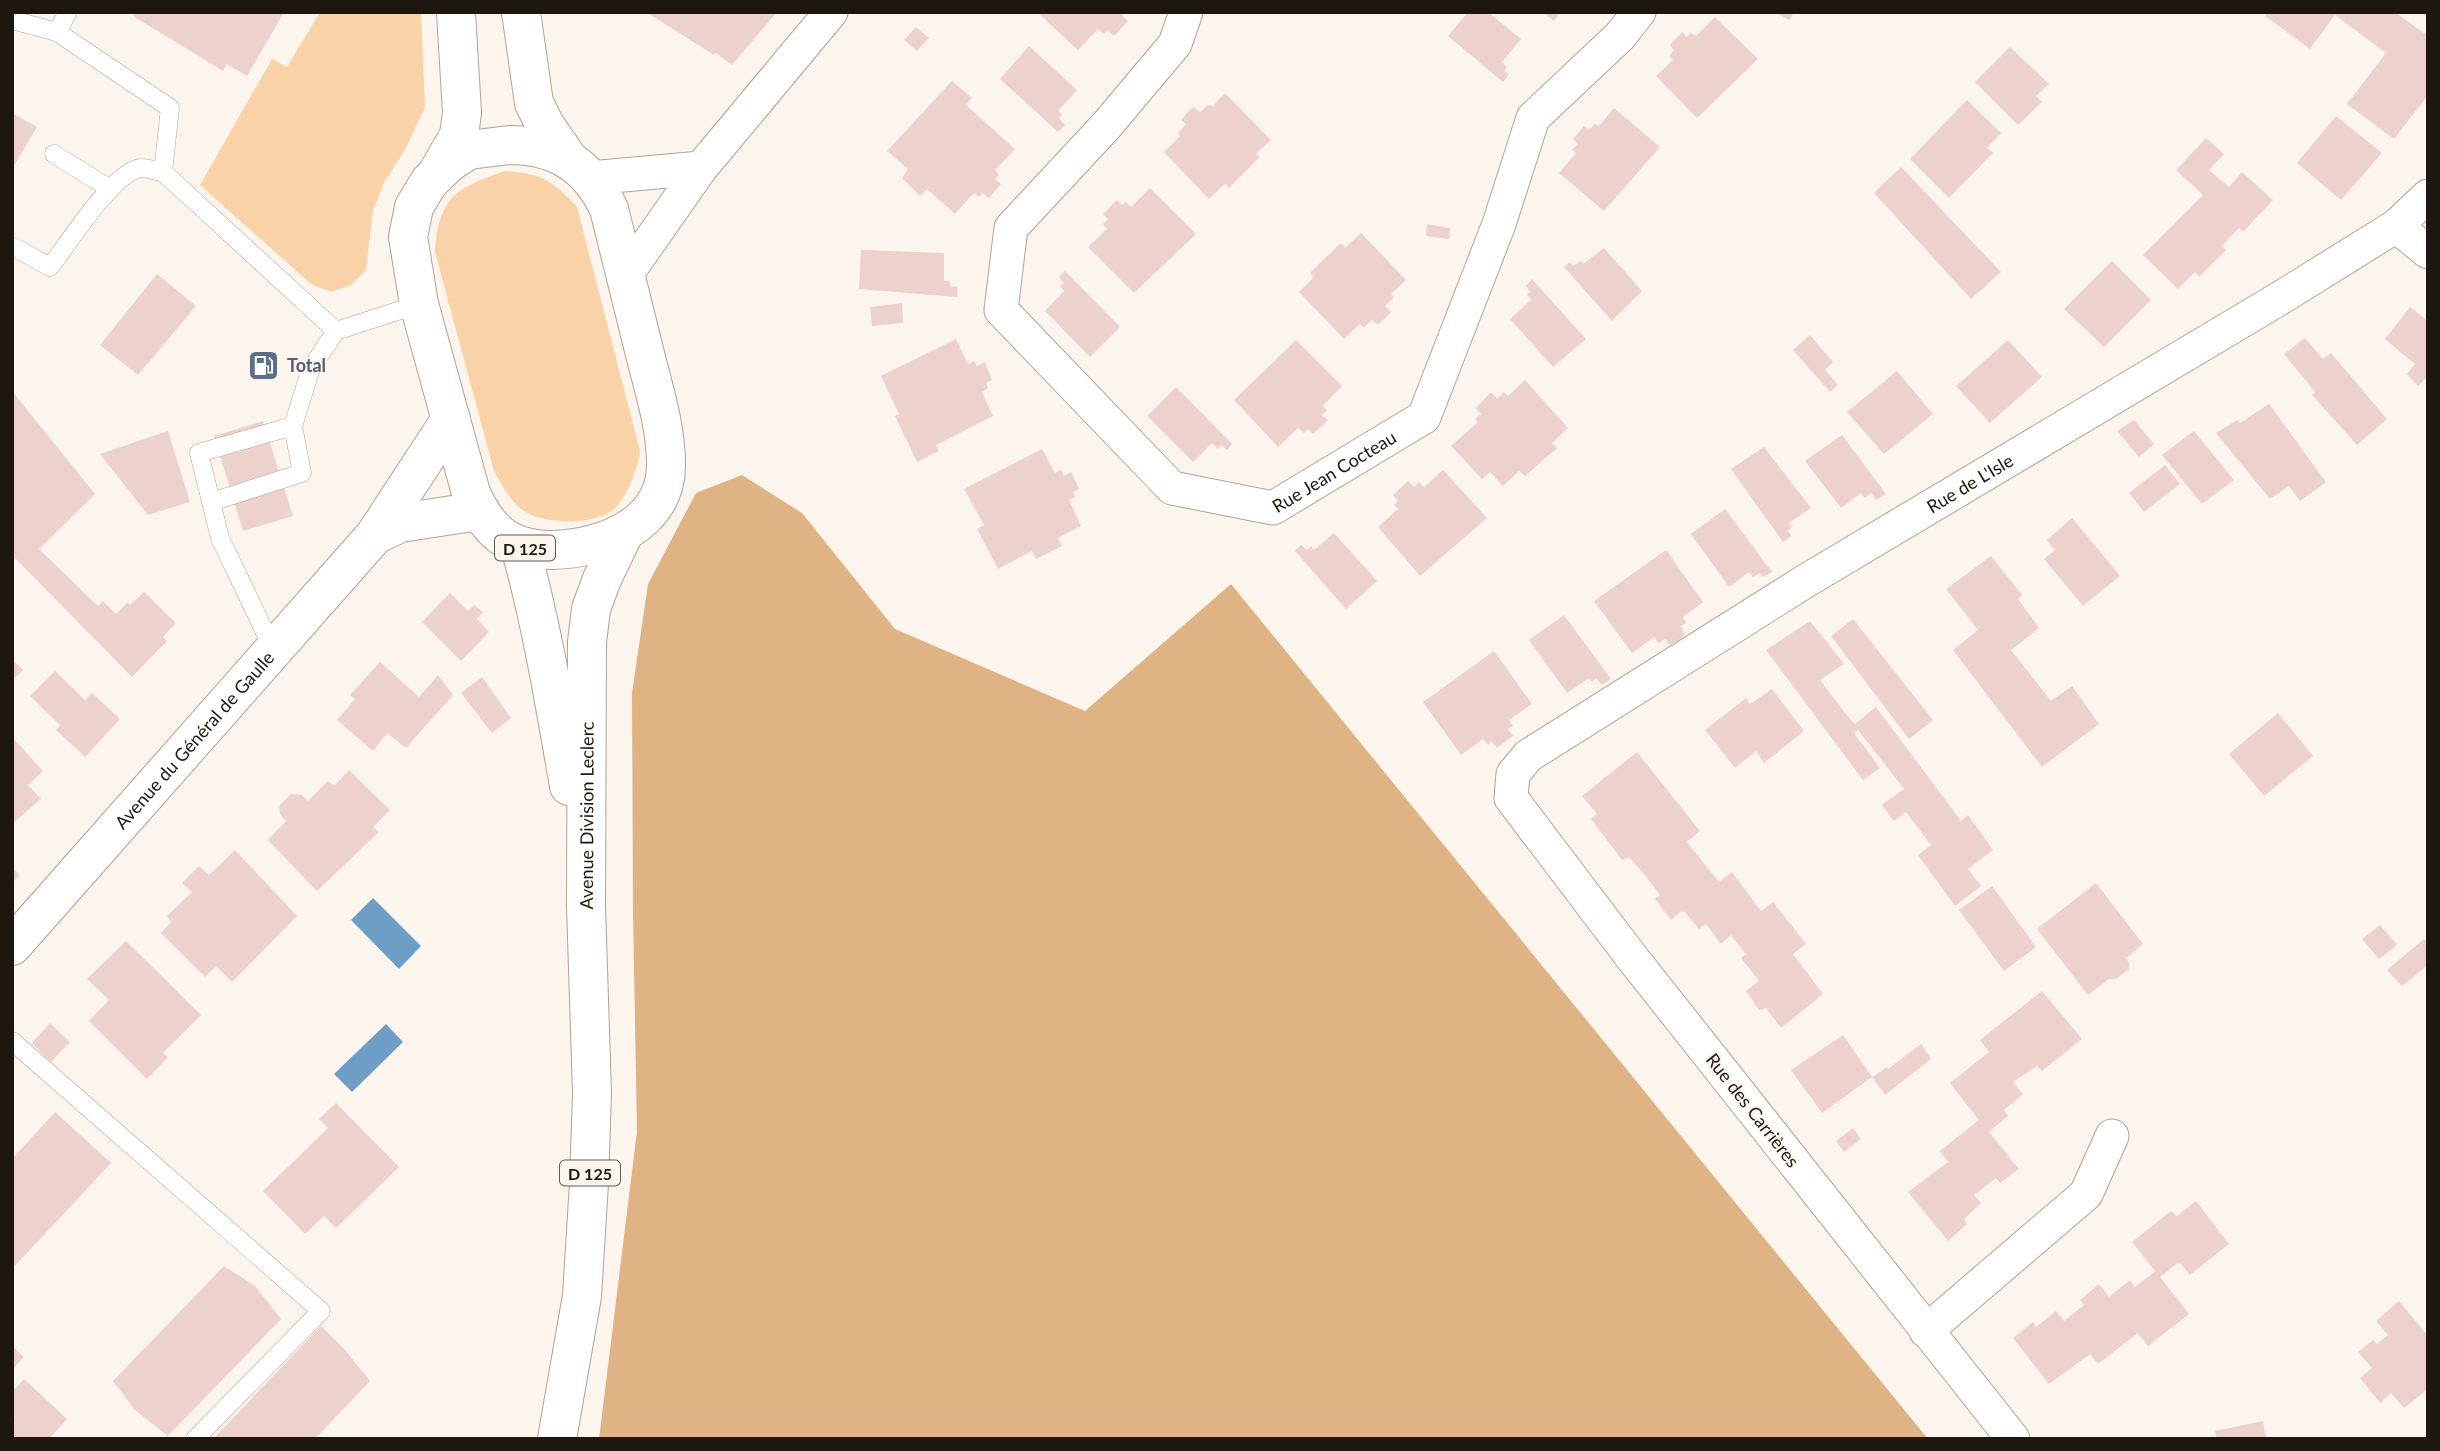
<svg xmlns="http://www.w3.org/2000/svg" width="2440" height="1451" font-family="Lato,sans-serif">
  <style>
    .green { fill: #f9d2a8 }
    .forest { fill: #dfb384 }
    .water { fill: #6c9ec6 }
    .building { fill: #ecd1cd }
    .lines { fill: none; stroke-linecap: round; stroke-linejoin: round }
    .service-casing { stroke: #b3a292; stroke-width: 19 }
    .minor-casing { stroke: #b3a292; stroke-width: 35 }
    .tertiary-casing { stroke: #b3a292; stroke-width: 40 }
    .primary-casing { stroke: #b3a292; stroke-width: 40 }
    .service { stroke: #fff; stroke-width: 18 }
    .minor { stroke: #fff; stroke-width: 33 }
    .tertiary { stroke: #fff; stroke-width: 38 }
    .primary { stroke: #fff; stroke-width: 38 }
    .labels { text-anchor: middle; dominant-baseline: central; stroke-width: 5; stroke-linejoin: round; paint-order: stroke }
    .shield { fill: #fcf5ee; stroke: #605a53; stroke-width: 2 }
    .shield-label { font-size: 16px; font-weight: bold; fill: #1d1710 }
    .service-label { font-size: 18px; font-weight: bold; fill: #4e5e75; stroke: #fcf5ee; text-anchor: start }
    .street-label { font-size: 18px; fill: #1d1710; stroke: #fcf5ee }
  </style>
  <rect width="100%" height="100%" fill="#fcf5ee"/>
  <g class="green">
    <polygon points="320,12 421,12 425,107 406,148 385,181 373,210 366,270 351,285 331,292 311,284 200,185 272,59 287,67"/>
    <path d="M504,171C541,173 552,180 577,207L640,451C637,470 630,490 617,506C601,526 544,525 524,511C510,502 502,485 494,471L435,252C439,196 456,189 504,171Z"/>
  </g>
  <polygon class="forest" points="742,475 802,513 895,629 1085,711 1231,584 1928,1439 599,1439 637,1131 633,913 632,693 648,584 696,493"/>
  <g class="water">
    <polygon points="373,898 421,946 399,969 351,920"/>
    <polygon points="386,1024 403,1042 352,1092 334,1074"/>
  </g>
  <g class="building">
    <polygon points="136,12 284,12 247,76 227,64 223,71 133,16"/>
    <polygon points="646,12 777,12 732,65 716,53 714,55"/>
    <polygon points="1037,12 1124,12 1122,15 1128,21 1114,36 1107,30 1104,34 1098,29 1078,50"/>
    <polygon points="1468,12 1488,12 1521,39 1502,62 1507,67 1504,71 1509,74 1503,82 1448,36"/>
    <polygon points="1543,12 1560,12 1554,21"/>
    <polygon points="1774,12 1794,12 1789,20"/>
    <polygon points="2268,12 2395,12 2428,36 2428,95 2394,139 2347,104 2386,53 2335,15 2310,49 2265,16"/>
    <polygon points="1715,17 1758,59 1697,118 1656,76 1673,60 1669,56 1674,50 1670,45 1682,32 1687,37 1690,33 1696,36"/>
    <polygon points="916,27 929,38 917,51 904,40"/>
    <polygon points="1029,46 1077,90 1058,111 1062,115 1059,118 1065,125 1058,132 1000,79"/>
    <polygon points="2010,47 2049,84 2036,96 2042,102 2018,125 1975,82"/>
    <polygon points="952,81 972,98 966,105 1015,149 995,170 999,175 995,179 1001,184 989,198 982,193 979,197 974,193 955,214 927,189 920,196 902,178 908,169 887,151"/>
    <polygon points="1225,93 1271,140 1256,154 1260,157 1229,188 1225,184 1209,199 1164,152 1180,136 1178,133 1186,124 1181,120 1186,114 1193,107 1200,112 1208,105 1213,106"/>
    <polygon points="1967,100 2001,133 1987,148 1993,153 1949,198 1910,159"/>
    <polygon points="1614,108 1660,147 1604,211 1559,173 1576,153 1572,150 1578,144 1573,139 1584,126 1589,130 1595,124 1599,126"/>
    <polygon points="12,113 37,127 12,169"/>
    <polygon points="2336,116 2382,153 2341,200 2297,163"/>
    <polygon points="2206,138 2224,154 2209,170 2229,187 2242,172 2273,200 2243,232 2239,228 2222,246 2226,250 2199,277 2195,272 2178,289 2143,255 2203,195 2176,170"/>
    <polygon points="1901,167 2001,272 1971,299 1874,193"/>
    <polygon points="1150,188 1196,234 1134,293 1088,247 1107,229 1103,224 1108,219 1103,214 1117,200 1122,205 1126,202 1131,207"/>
    <polygon points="1427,224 1450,228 1449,239 1426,236"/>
    <polygon points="1361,233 1406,280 1391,294 1394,297 1385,306 1391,312 1378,325 1372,320 1363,328 1360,324 1344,339 1299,292 1314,277 1310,273 1325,258 1341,243 1345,248"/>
    <polygon points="1604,248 1642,291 1612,321 1564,267 1570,262 1573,266 1581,261 1583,264"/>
    <polygon points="861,250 944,253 944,281 950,281 950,286 957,287 957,297 859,289"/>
    <polygon points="2112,261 2151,300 2104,347 2064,309"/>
    <polygon points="1065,271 1120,327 1090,357 1045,311 1064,291 1060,286 1064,283 1059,277"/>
    <polygon points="157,274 196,306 138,375 100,345"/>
    <polygon points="1532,279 1586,339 1553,367 1510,319 1531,300 1527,295 1530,292 1526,286"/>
    <polygon points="902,303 903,323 872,326 870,307"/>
    <polygon points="2410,307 2428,321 2428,376 2418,386 2407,374 2415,364 2385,339"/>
    <polygon points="1810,335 1833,362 1825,370 1838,385 1830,392 1793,350"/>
    <polygon points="2305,338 2323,359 2331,353 2387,419 2357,445 2312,395 2315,392 2284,354"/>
    <polygon points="956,339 968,364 974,361 977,366 985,362 992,380 986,383 988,388 982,392 993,416 936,445 939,451 917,462 895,416 899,414 881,376"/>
    <polygon points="1296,340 1342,386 1323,406 1327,410 1322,415 1328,420 1321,427 1313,434 1308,429 1304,433 1298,428 1278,447 1234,400"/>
    <polygon points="2008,340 2042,377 1990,423 1956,386"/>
    <polygon points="1897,371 1933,414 1884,454 1847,412"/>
    <polygon points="1525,380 1568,428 1552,443 1557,448 1540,463 1525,476 1519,471 1503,486 1490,472 1482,479 1451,446 1478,422 1475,419 1481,414 1476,408 1491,392 1497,399 1504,392 1508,396"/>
    <polygon points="1176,387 1232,444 1227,450 1221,445 1218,449 1212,443 1193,462 1147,416"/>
    <polygon points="12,391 95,494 39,549 98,606 103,601 116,614 128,602 130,605 144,592 176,623 163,637 167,641 132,677 12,555"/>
    <polygon points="2269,404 2326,482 2300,501 2289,486 2270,499 2216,433 2237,420 2240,423"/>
    <polygon points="2134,420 2154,444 2139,457 2117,431"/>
    <polygon points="263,421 293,516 243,531 214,436"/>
    <polygon points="168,431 190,502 148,515 100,454"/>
    <polygon points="2194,431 2234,480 2202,504 2162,455"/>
    <polygon points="1842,435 1886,494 1876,500 1871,493 1865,498 1861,493 1841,508 1805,461"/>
    <polygon points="1764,447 1811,508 1789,523 1792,527 1788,531 1791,536 1783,542 1731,469"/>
    <polygon points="1042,449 1055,473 1061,470 1064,476 1071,472 1074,478 1079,489 1073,492 1075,497 1069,500 1081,526 1058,538 1062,546 1036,559 1032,551 998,569 977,529 984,525 964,489"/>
    <polygon points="2165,465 2180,484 2144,512 2129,493"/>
    <polygon points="1443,470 1487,518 1420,576 1378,527 1398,509 1394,505 1398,501 1393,495 1408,481 1414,487 1419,482 1424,487"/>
    <polygon points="1725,509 1772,572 1763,577 1760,573 1753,577 1749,572 1729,587 1691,534"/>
    <polygon points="2072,518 2120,576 2083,606 2044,559 2055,550 2047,540"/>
    <polygon points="1334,533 1377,581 1346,609 1295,551 1301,545 1307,550 1311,546 1314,550"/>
    <polygon points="1666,550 1703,602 1683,617 1686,623 1681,626 1685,635 1677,641 1670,645 1665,639 1659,643 1654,637 1632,653 1594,601"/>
    <polygon points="1991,556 2022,595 2018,599 2039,628 2011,650 2051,701 2072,686 2099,724 2042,767 1953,650 1978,630 1946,589"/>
    <polygon points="450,593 468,611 474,605 483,612 477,619 489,632 461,661 422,622"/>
    <polygon points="1564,615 1611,679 1602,685 1596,678 1592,682 1589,678 1567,693 1529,640"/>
    <polygon points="1853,619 1933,720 1909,739 1831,636"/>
    <polygon points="1810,621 1844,664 1820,680 1845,713 1855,724 1876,707 1961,821 1968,815 1993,850 1968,869 1981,886 1955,906 1918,855 1931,845 1906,812 1894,821 1882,805 1904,789 1858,730 1854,733 1880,768 1863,780 1766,650"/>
    <polygon points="1494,651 1532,704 1509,720 1513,726 1508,729 1513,736 1497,748 1492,741 1488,745 1483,739 1461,755 1423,702"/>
    <polygon points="12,659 23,670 12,680"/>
    <polygon points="380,662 419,697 438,675 453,695 406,748 387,733 373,751 337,720 355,699 350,695"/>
    <polygon points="55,671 85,700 92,693 120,719 85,757 56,730 60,725 30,696"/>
    <polygon points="482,677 511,718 492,733 461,693"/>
    <polygon points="1772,689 1804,731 1764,763 1756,751 1735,768 1705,730 1746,698 1750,704"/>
    <polygon points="2278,713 2313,756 2264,796 2229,754"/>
    <polygon points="12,737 43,771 28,785 41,799 12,824"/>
    <polygon points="1637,752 1700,831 1687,842 1719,882 1732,872 1761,911 1773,902 1806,944 1793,954 1823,994 1781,1028 1766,1008 1759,1010 1746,991 1759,981 1741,958 1746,954 1731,935 1721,944 1706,924 1699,929 1683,910 1671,920 1655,899 1660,895 1645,875 1629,857 1622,860 1591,819 1597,814 1582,796"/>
    <polygon points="349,770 390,810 373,827 379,832 317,891 268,840 286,821 280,814 279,806 291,794 302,795 308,801 328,781 334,786"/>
    <polygon points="235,850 297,916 232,982 216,966 205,977 161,933 171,922 167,916 192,892 182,883 199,866 209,875"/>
    <polygon points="12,867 20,875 12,883"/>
    <polygon points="2096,883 2143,944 2126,958 2129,963 2129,969 2116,979 2109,979 2088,995 2037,929"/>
    <polygon points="1992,886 2036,947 2004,971 1959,910"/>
    <polygon points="2380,925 2397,945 2379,959 2362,939"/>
    <polygon points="2424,939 2428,944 2428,965 2402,986 2387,970"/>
    <polygon points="126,941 201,1015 163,1053 168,1057 147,1079 89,1021 109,1000 87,979"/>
    <polygon points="2042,991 2082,1039 2042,1071 2037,1066 2013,1082 2023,1094 2004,1110 2008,1116 1989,1132 2019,1169 2000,1183 1996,1178 1974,1195 1981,1203 1964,1219 1967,1224 1948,1241 1908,1192 1948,1162 1940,1151 1979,1120 1950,1083 1989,1052 1980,1040"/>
    <polygon points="50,1023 70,1042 51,1062 32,1043"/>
    <polygon points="1843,1035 1872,1077 1822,1113 1791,1070"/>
    <polygon points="1921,1044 1931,1059 1885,1095 1872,1077 1887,1067 1888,1069"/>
    <polygon points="336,1103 399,1167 336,1228 324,1216 305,1234 263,1191 328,1128 319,1119"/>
    <polygon points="55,1112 111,1163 12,1269 12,1159"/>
    <polygon points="1853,1128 1861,1139 1844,1152 1836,1141"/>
    <polygon points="2196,1201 2229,1244 2190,1275 2179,1262 2160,1277 2189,1314 2148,1346 2138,1333 2098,1364 2090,1354 2049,1384 2013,1338 2033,1322 2036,1327 2056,1311 2064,1321 2084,1305 2080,1300 2099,1284 2109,1297 2130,1280 2135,1287 2155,1271 2132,1242 2171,1211 2177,1216"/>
    <polygon points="224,1266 255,1286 281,1319 168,1436 135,1410 113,1381"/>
    <polygon points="2399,1301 2428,1336 2428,1389 2404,1408 2391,1393 2380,1403 2360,1378 2372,1368 2358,1352 2373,1340 2377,1344 2388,1335 2376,1321"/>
    <polygon points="321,1326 345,1350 370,1381 315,1439 213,1439"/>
    <polygon points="12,1346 24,1357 12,1370"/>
    <polygon points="24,1379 67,1419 49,1439 12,1439 12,1419 15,1417 12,1414 12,1392"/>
    <polygon points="2263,1421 2266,1439 2217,1439 2215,1431"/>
  </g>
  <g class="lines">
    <defs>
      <g id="service">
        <polyline points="12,20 57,32 170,108 163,172 336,331"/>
        <polyline points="57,32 68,12"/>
        <polyline points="54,154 110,189"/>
        <path d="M12,246L50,267C67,245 114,171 141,168C147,168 156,171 163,172"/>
        <polyline points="211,502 302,473 293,426 311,368 336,331 419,304"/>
        <polyline points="273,649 220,538 199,453 293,426"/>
        <polyline points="12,1041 321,1311 195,1439"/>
      </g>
      <g id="minor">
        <path id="s1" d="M1186,12L1175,44L1106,126L1011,228L1001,310L1172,488L1273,508L1424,417L1499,224L1533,118L1620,36L1639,12"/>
        <polyline points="590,178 701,168"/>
        <polyline points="2396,226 2428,252"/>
        <polyline points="626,275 701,168 831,12"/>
        <polyline points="1926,1331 2086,1194 2112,1136"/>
        <path id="s2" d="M2013,1439L1630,955L1511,798L1513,774L1528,756L1804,582L2282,297L2396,226L2428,196"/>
      </g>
      <g id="tertiary">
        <polyline points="375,535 400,523 479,511"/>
        <path id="s3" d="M12,946L375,535L451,419"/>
      </g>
      <g id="primary">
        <polyline points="521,12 534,103 545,125 569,160"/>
        <path d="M509,145C556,145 589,165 609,209C621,258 633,306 645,354C654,390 666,427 666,464C667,525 602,549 552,550C509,551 487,530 471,493L419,304L408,237L414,207L429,182L450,162L469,150Z"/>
        <polyline points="438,172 459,135 462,113 456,12"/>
        <path d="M520,547C542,625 555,706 569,786"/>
        <path id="s4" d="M557,1439L582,1296L589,1183L592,1093L586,906L587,642L591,609L602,579L624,533"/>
      </g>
    </defs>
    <use href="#service" class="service-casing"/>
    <use href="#minor" class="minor-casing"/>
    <use href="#tertiary" class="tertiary-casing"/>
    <use href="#primary" class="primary-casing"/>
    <use href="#service" class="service"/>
    <use href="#minor" class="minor"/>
    <use href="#tertiary" class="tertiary"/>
    <use href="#primary" class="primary"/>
  </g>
  <defs>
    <symbol id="fuel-square" viewBox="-11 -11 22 22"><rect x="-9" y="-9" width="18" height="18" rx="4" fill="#5c6f8a" stroke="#fcf5ee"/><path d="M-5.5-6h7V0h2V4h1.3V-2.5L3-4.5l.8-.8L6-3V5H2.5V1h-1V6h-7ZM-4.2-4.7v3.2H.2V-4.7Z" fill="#fff"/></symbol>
  </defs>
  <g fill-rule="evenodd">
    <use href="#fuel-square" x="246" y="348" width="35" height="35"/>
  </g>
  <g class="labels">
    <g class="shield">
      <rect x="495" y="535.5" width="60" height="25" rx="5"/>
      <rect x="560" y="1160.5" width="60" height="25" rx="5"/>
    </g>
    <g class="shield-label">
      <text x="525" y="548">D 125</text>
      <text x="590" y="1173">D 125</text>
    </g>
    <g class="service-label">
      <text x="287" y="365">Total</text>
    </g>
    <g class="street-label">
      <text stroke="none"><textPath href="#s1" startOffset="784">Rue Jean Cocteau</textPath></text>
      <text stroke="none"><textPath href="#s2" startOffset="1381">Rue de L'Isle</textPath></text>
      <text stroke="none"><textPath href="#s3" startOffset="275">Avenue du Général de Gaulle</textPath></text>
      <text stroke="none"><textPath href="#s4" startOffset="626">Avenue Division Leclerc</textPath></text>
      <text transform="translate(1753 1110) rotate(52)">Rue des Carrières</text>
    </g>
  </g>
  <rect width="2440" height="1451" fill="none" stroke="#1d1710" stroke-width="28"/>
</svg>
